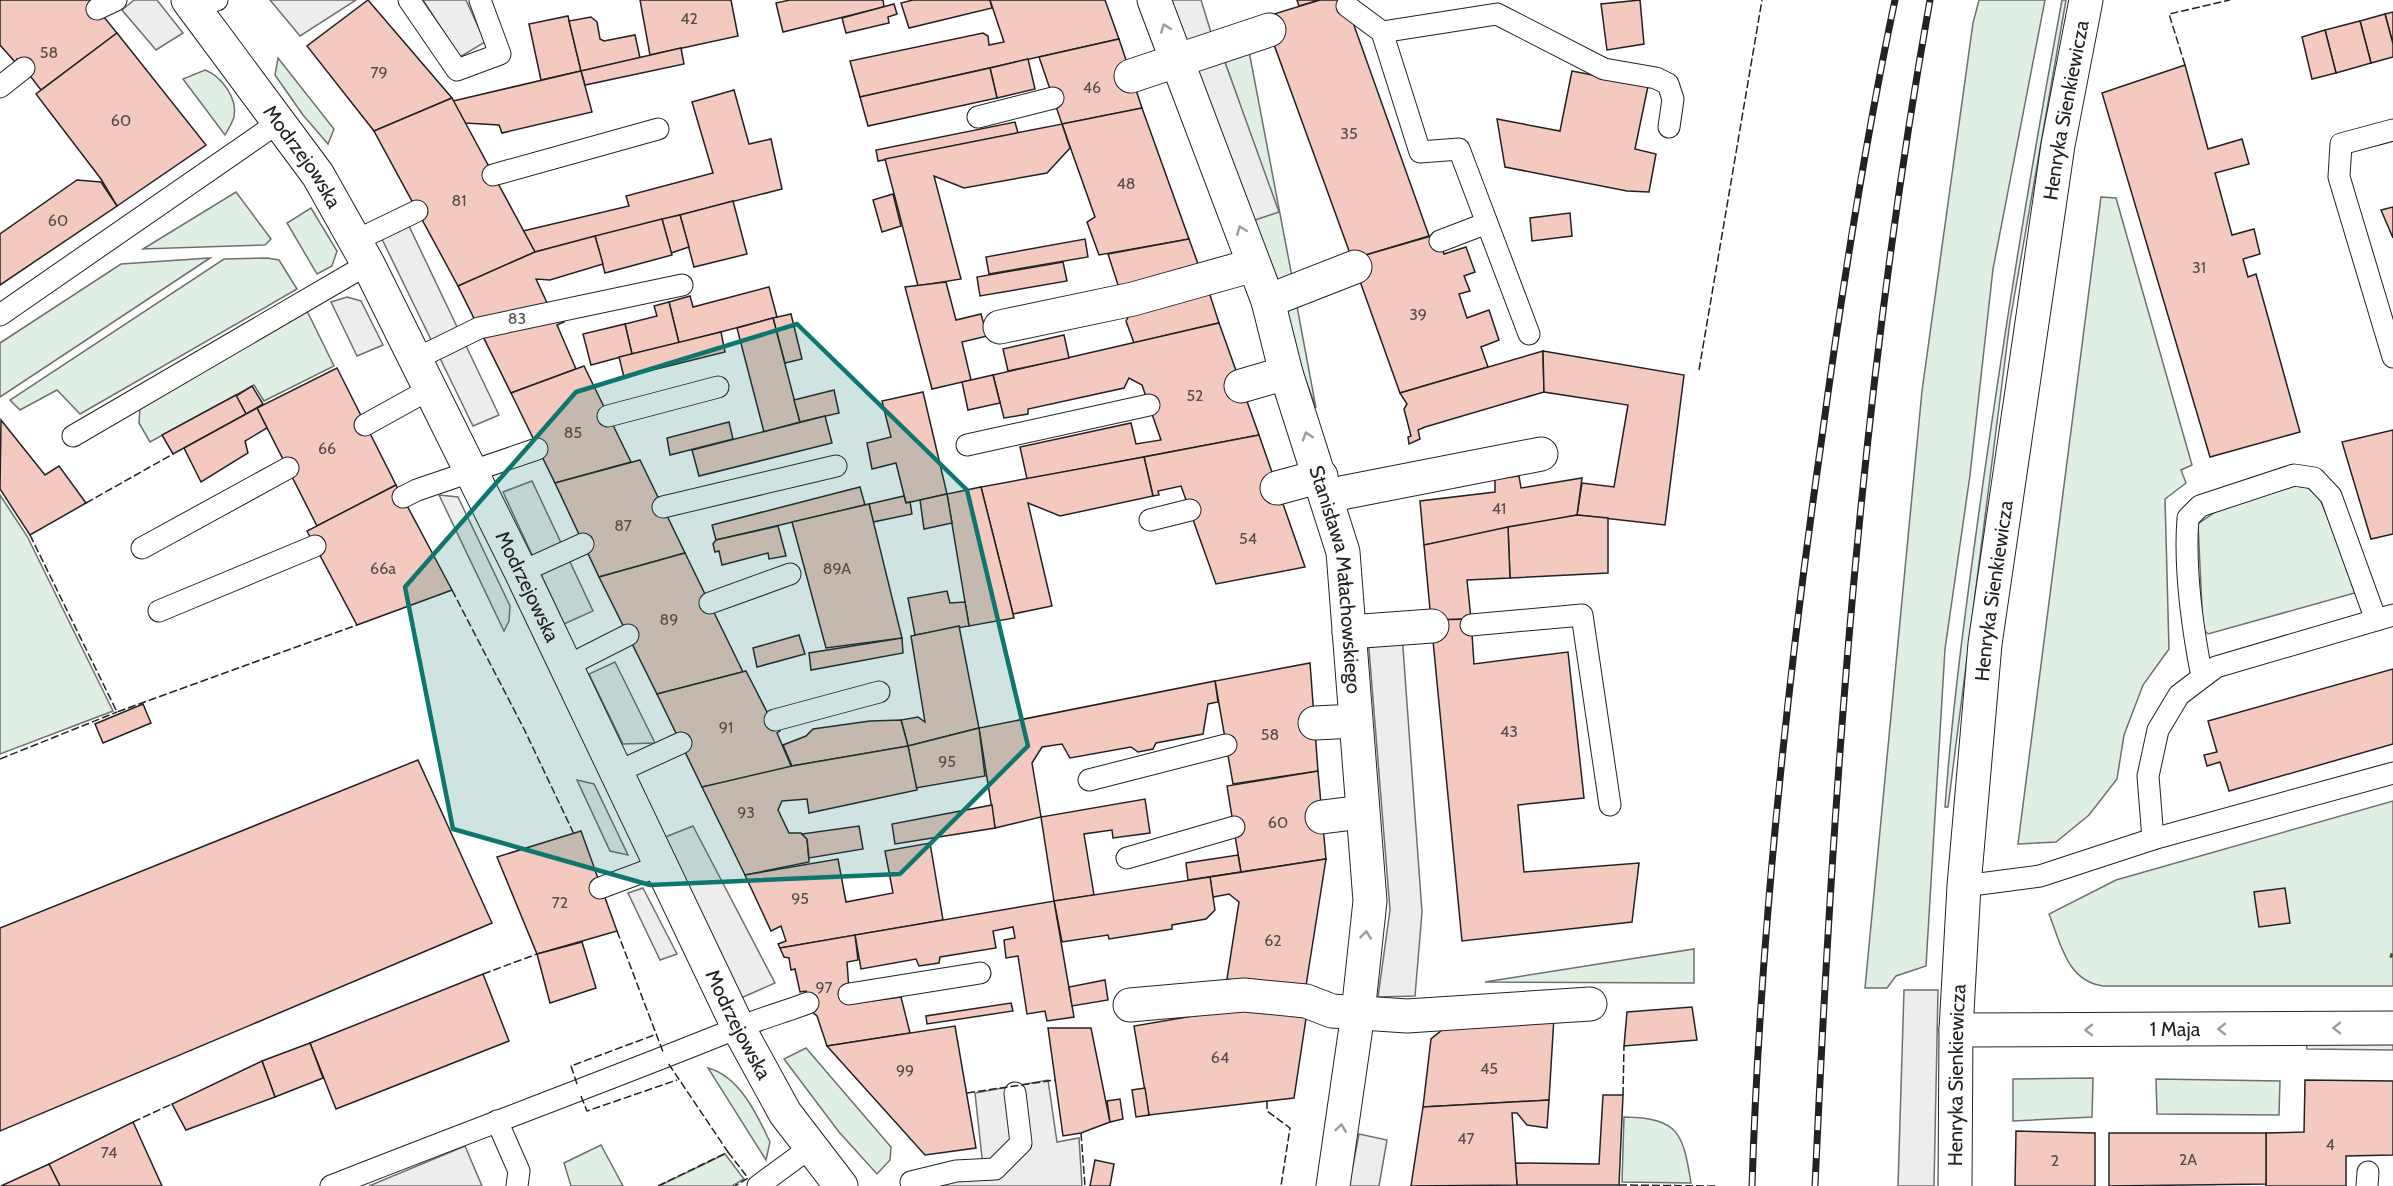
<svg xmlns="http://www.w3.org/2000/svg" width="2393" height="1186" font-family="Cabin,sans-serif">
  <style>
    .green { fill: #e0efe3; stroke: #6f6f6f; stroke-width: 1.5 }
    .parking { fill: #ededed; stroke: #6f6f6f; stroke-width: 1.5 }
    .building { fill: #f3c9c0; stroke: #222; stroke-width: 1.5 }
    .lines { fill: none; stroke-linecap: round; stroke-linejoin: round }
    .service-casing { stroke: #222; stroke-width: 23 }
    .minor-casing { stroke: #222; stroke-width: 35 }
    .tertiary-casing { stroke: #222; stroke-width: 35 }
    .service { stroke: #fff; stroke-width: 21 }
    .minor { stroke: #fff; stroke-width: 33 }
    .tertiary { stroke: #fff; stroke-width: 33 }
    .rail-casing { stroke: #222; stroke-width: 7 }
    .rail { stroke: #fff; stroke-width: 4.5; stroke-dasharray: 14; stroke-linecap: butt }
    .hedge { stroke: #2f5e38; stroke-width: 4.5; stroke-dasharray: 3 4.5; stroke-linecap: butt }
    .fence { stroke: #222; stroke-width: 1.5; stroke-dasharray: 8 3; stroke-linecap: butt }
    .oneway { stroke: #9c9c9c }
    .marked { fill: #0f766e; fill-opacity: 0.2; stroke: #0f766e; stroke-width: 4.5; stroke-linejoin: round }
    .labels { text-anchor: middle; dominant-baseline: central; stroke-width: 4.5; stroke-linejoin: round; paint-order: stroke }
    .number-label { font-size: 16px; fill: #564c4a }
    .street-label { font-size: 20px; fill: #222; stroke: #fff }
  </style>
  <rect width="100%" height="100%" fill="#fff"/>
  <g class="green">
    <polygon points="1979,0 2045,0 1993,269 1970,475 1945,649 1926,966 1896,976 1887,988 1865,988 1922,391 1973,23"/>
    <path d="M2062,0H2066L2010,321L1948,807H1945C1953,698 1968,591 1983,483C2006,321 2032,161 2062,0Z"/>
    <polygon points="1248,46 1293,282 1273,289 1249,222 1278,212 1222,54"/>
    <polygon points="278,58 334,129 328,144 303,115 275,75"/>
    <path d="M205,70C221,76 238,98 234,117C232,123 228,130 225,135L183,79Z"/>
    <polygon points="236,192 271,239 265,245 143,249"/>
    <polygon points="2101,197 2116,198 2192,465 2181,470 2186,483 2165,499 2169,649 2143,685 2124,735 2117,779 2089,815 2056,842 2018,844"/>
    <polygon points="311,208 337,251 332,266 317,274 287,223"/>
    <polygon points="210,258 0,397 0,343 121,264"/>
    <polygon points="267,258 279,260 297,289 80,414 57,390 20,410 10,400 224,259"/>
    <polygon points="1296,301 1316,408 1279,307"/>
    <polygon points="307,311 334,366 264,401 254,385 150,442 139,423 140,407"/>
    <polygon points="2290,485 2308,488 2320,499 2358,592 2208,634 2203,629 2198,524 2221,508"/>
    <polygon points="0,495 27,536 113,711 0,754"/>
    <path d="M2393,801V986H2103C2067,981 2061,944 2049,914L2116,880Z"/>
    <polygon points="1694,949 1694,983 1485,982"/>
    <polygon points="806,1048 891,1147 890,1160 877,1174 839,1132 784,1059"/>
    <path d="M708,1068C739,1076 757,1114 770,1142L766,1160Z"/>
    <polygon points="2093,1078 2092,1117 2013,1121 2013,1079"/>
    <polygon points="2156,1079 2280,1081 2279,1115 2157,1114"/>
    <path d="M1624,1117C1679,1118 1683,1133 1691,1183L1622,1182Z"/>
    <polygon points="601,1145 623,1186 571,1186 564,1163"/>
    <polygon points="725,1154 744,1179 732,1186 659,1186"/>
  </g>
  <g class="parking">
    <polygon points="134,0 157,0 183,33 156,50 122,10"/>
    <polygon points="270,0 356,0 300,36"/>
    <polygon points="423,0 466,0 485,42 460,57"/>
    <polygon points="1167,0 1201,0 1213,39 1183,48"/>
    <polygon points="1222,54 1279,212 1249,222 1192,66"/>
    <polygon points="409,226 499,415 473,426 381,237"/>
    <polygon points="347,297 361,301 383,345 357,356 331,302"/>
    <polygon points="532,481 593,611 564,624 503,492"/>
    <polygon points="439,495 458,497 510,606 509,621 504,631"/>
    <polygon points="1402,634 1422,912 1415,996 1378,997 1390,910 1368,637"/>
    <polygon points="615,662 655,743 623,744 589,674"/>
    <polygon points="577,780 594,784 628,855 610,851"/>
    <polygon points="693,826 775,983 741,998 663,838"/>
    <polygon points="643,888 677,954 660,960 628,893"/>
    <polygon points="1904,990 1938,990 1934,1186 1898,1186"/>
    <polygon points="2306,1039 2393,1039 2393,1050 2307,1049"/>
    <polygon points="1048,1080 1057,1142 1079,1138 1082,1186 940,1186 928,1176 983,1167 975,1093"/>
    <polygon points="1359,1134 1387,1140 1379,1186 1349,1186"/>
    <polygon points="465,1146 482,1186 369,1186"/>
  </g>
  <g class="building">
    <polygon points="0,0 90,0 117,33 41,90 17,59 15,62 0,45"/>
    <polygon points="368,0 452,98 374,131 307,46"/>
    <polygon points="640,0 731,0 738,36 650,55"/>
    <polygon points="790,0 883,0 884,7 783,32 776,3"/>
    <polygon points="913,0 990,0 992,8 909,28 901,3"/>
    <polygon points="990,0 1105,0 1119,39 860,97 850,61 983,33 988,36 989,45 1004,42"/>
    <polygon points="1297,0 1320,0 1299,6"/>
    <polygon points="1320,0 1345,0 1429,236 1352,259 1264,17"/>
    <polygon points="1640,0 1644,44 1607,50 1601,4"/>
    <polygon points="894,4 897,14 888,17 889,23 846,33 842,18"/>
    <polygon points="2393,12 2393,44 2385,14"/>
    <polygon points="2385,14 2393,44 2393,57 2371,63 2360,21"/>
    <polygon points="568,16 581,71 541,80 529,24"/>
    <polygon points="591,17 597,22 600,39 604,41 635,35 640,58 581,71 569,21"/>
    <polygon points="2360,21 2371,63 2336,73 2325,30"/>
    <polygon points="2325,30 2336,73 2312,79 2302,37"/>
    <polygon points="117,33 206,145 117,206 101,179 36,94"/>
    <polygon points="1119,39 1142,108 1062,124 1039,57"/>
    <polygon points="681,48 684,64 585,85 581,71"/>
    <polygon points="1028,59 1035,89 997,98 990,68"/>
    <polygon points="2185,65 2208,149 2242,139 2249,164 2215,173 2232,235 2254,229 2260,254 2243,259 2248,277 2256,274 2300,432 2210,457 2102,93"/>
    <polygon points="990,68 997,98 868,126 860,97"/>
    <polygon points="581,71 592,112 502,133 499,125 465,123 453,101"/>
    <polygon points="1572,71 1648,86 1635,149 1656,154 1649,192 1627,191 1505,167 1497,119 1560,131"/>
    <polygon points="734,90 749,144 771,139 782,189 535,252 523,231 629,206 626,196 713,173 692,102"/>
    <polygon points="452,98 535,252 458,286 374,131"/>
    <polygon points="1142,108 1189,239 1099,255 1087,222 1095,217 1062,124"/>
    <polygon points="1015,122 1018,133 878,161 876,150"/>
    <polygon points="1062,124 1070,148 1047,173 964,188 934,176 961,279 918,286 885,159"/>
    <polygon points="77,180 101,182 117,206 0,285 0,234"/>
    <polygon points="893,194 901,226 882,232 873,200"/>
    <polygon points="733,201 747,254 694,267 680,215"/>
    <polygon points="2393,207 2393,238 2381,210"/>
    <polygon points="1570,213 1572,236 1532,241 1530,218"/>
    <polygon points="680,215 689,247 671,253 662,219"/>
    <polygon points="662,219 672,255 605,273 595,236"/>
    <polygon points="1438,234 1444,254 1466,247 1475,272 1464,276 1470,291 1459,294 1467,318 1489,310 1499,340 1481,347 1488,367 1400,393 1352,259"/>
    <polygon points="595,236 603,264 550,280 536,279 549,307 559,313 564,322 557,325 576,369 511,393 458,286 535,252"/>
    <polygon points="1085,239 1088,257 989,274 986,257"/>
    <polygon points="1189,239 1202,275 1119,288 1108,254"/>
    <polygon points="1063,262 1067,281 980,296 977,277"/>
    <polygon points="946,282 956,320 981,314 987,336 962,342 971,380 932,389 905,287"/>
    <polygon points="769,287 777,317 679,343 669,302 690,296 693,307"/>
    <polygon points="1209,292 1219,323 1134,343 1126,321 1132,310"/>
    <polygon points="669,302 679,343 632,354 625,324 657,316 654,306"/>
    <polygon points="791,314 802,359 785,363 773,318"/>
    <polygon points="773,318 800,422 764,432 737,328"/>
    <polygon points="1219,323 1259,435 1027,479 1020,447 1131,423 1136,444 1161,440 1142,385 1129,378 1124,388 1028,409 1028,414 1004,418 993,375"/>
    <polygon points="625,324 632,354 591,365 583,334"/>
    <polygon points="721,332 725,352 624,377 619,357"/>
    <polygon points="1064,335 1069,358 1008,371 1003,349"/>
    <polygon points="1543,351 1544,392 1425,427 1418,430 1420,439 1409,444 1408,437 1411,436 1404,409 1407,404 1400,393"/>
    <polygon points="1543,351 1684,375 1665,525 1577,515 1582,483 1614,487 1628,405 1544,392"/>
    <polygon points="584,366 631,462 555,483 511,393"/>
    <polygon points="337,368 396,485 317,526 257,408"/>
    <polygon points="993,375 1000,403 968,410 962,382"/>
    <polygon points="252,386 263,404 246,414 236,396"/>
    <polygon points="834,390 839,413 800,422 794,400"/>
    <polygon points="923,392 947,494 906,503 896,463 872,469 867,443 891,437 882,401"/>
    <polygon points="236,395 246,414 173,454 162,435"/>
    <polygon points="257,408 267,428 245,441 248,453 201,482 184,448"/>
    <polygon points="825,416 832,443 699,476 692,450"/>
    <polygon points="1,420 45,475 59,466 86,503 30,535 0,489"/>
    <polygon points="729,422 733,439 670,455 667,438"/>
    <polygon points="2393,430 2393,534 2371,539 2342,442"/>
    <polygon points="1259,435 1305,567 1216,584 1181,486 1158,491 1159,495 1153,496 1144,457"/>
    <polygon points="1144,457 1153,496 1060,516 1028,503 1052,606 1013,614 981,487"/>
    <polygon points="640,460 685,553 599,577 555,483"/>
    <polygon points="1519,476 1521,488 1582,478 1577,515 1424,545 1420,501 1495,492 1495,479"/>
    <polygon points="396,485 452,590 357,625 307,531"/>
    <polygon points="860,487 865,505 716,540 712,525"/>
    <polygon points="981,487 1014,618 969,626 947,494"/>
    <polygon points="947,494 952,523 924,529 920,500"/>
    <polygon points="904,496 906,503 910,502 912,514 873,522 869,504"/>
    <polygon points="869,504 902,638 826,648 792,522"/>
    <polygon points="1577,515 1608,518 1608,573 1510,578 1508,527"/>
    <polygon points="778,526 786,556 769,559 768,553 722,565 719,551 715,552 713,544 716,540"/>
    <polygon points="1508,527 1510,578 1467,580 1471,619 1431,620 1424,545"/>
    <polygon points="685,553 743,672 657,694 599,577"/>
    <polygon points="947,591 950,603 965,602 969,626 915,635 908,598"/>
    <polygon points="1471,619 1474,664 1568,652 1584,798 1518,805 1524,872 1639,863 1632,922 1462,941 1431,620"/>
    <polygon points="959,626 979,728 908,746 901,720 918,717 925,722 911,636"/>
    <polygon points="799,635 805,654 757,667 753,648"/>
    <polygon points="902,638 903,653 811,670 809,653"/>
    <polygon points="1310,663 1318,771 1233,784 1215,681"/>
    <polygon points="2393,669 2393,744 2229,791 2220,762 2207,766 2204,755 2217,752 2208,721"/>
    <polygon points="746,671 767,712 771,710 780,731 777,733 792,768 702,787 657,694"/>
    <polygon points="1215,681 1218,702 1208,704 1203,734 1156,743 1153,749 1138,752 1131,747 1070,758 1062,744 1042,747 1032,763 1041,817 995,828 979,728"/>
    <polygon points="143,704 151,723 103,743 95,724"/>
    <polygon points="901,720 908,746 792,766 783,745 806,736 813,729 870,721"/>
    <polygon points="979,728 985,776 916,788 908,746"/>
    <polygon points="908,746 917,790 809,813 807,799 782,801 778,810 789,833 801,833 807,839 809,862 745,875 702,787 792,766"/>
    <polygon points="418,760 492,923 0,1131 0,928"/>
    <polygon points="1318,771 1326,859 1241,872 1227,786"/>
    <polygon points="1145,799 1150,833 1113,838 1112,830 1084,834 1094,895 1054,901 1041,817"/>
    <polygon points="992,805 995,828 895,844 892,824"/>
    <polygon points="859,826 863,849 809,858 807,839 802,834"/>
    <polygon points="581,831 617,931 537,954 497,857"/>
    <polygon points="930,843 943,920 780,948 778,944 786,941 781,926 771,931 745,875 838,859 846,902 893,893 885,851"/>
    <polygon points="1238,855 1241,872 1188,880 1186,863"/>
    <polygon points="1326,859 1305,992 1227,979 1239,902 1229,894 1213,897 1210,877"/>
    <polygon points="1210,877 1215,910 1206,919 1172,925 1172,929 1109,939 1108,935 1062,942 1054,901"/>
    <polygon points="2285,888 2290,923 2259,927 2254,892"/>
    <polygon points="1054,901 1074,1017 1047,1021 1045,1011 1027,1014 1018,956 1006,958 1004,940 1015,938 1013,927 993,931 996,948 940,957 939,963 919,966 916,959 861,969 855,935"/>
    <polygon points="855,935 858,960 847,962 850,1004 901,997 910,1033 827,1046 817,1016 810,1010 806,991 800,992 795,969 791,970 789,958 784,957 780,948"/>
    <polygon points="582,942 596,988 550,1003 537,954"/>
    <polygon points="483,974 509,1041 336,1109 310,1043"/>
    <polygon points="1105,980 1108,1000 1072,1006 1069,987"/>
    <polygon points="1275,1002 1307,1012 1294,1098 1149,1115 1134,1026"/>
    <polygon points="1011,1003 1013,1011 927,1024 926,1016"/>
    <polygon points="1692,1007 1697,1040 1624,1046 1627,1012"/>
    <polygon points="1554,1017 1549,1100 1423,1107 1431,1039 1442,1030"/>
    <polygon points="955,1026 976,1148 925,1155 827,1046"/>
    <polygon points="1048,1028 1091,1028 1110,1122 1081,1133 1063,1136"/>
    <polygon points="310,1043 323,1078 275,1097 262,1061"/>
    <polygon points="262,1061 275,1097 186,1130 172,1104"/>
    <polygon points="2305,1080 2393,1081 2393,1155 2346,1156 2346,1186 2266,1186 2266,1133 2304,1132"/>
    <polygon points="1145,1088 1149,1115 1136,1117 1132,1090"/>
    <polygon points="1603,1095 1623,1095 1619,1185 1517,1185 1515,1163 1599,1164"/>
    <polygon points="1120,1099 1123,1119 1110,1122 1107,1101"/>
    <polygon points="1549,1100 1547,1128 1527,1125 1517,1113 1512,1113 1517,1185 1411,1186 1423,1107"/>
    <polygon points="133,1122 162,1186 60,1186 49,1164"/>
    <polygon points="2016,1131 2095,1133 2095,1186 2015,1186"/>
    <polygon points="2109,1133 2266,1133 2266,1184 2109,1186"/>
    <polygon points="1095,1160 1114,1164 1110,1186 1090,1186"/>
    <polygon points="49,1164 60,1186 1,1186"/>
  </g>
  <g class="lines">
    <defs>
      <g id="service">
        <polyline points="409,0 457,70 500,54 480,0"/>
        <polyline points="1347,6 1382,32 1497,14 1604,69 1656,78 1668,84 1673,99 1669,127"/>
        <polyline points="193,7 217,0"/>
        <polyline points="97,9 116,0"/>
        <polyline points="1382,32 1420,152 1459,149 1487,223"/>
        <polyline points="0,87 24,68"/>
        <polyline points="978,117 1053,98"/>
        <polyline points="2393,130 2341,144 2339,177 2393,357"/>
        <polyline points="493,175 658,129"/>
        <polyline points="355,241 417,211"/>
        <polyline points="1440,241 1487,223 1529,334"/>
        <polyline points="0,315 279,122"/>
        <polyline points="416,359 479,328 682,285"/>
        <polyline points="608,416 718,387"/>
        <polyline points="365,425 430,389"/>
        <polyline points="73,436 368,264"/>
        <polyline points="967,445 1149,405"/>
        <polyline points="403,497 417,490 537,449"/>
        <polyline points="663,507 836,466"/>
        <polyline points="1150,520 1190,510"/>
        <polyline points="142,548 288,468"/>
        <polyline points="521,572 583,544"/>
        <polyline points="710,603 790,574"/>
        <polyline points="159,611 315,546"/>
        <polyline points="1471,625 1582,615 1610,805"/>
        <polyline points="565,667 628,635"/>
        <path d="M2202,677C2192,626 2184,570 2188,518L2200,506L2294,475L2314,478L2331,496L2376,620"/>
        <polyline points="775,720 879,692"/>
        <polyline points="615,773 681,743"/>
        <polyline points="1089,780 1226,745"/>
        <polyline points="2153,839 2148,776 2158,730 2179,695 2216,667 2393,615"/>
        <polyline points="1127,858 1234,827"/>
        <polyline points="1964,886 2040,876 2153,839 2393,773"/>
        <polyline points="600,888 659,866"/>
        <polyline points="849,994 980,973"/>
        <polyline points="497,1121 519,1171 517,1186"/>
        <polyline points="911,1182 956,1171 995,1169 1021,1143 1015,1093"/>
        <path d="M331,1186C465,1133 601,1083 735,1029C759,1019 784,1012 808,1003"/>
        <polyline points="758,1186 811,1147"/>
        <polyline points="2367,1186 2368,1172"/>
      </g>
      <g id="minor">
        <path id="s1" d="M188,0L318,175L368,264L521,572L738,1027L785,1113L841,1186"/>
        <path id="s2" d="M1154,0L1268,301L1286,373L1343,552L1370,901L1358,1013L1333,1186"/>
        <polyline points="1131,76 1269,30"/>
        <polyline points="1268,301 1355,267"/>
        <polyline points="1000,327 1133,299 1254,265"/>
        <polyline points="1241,386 1286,373"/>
        <polyline points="1277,488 1321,476"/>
        <polyline points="1326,496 1541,454"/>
        <polyline points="1349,632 1432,626"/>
        <polyline points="1315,723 1355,721"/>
        <polyline points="1322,817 1362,812"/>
        <polyline points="1130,1005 1244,995 1306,1001 1332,1011 1407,1016 1590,1004"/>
        <path id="s3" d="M1956,1030L2393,1028"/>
      </g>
      <g id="tertiary">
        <path id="s4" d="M1955,1186L1956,1030L1964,886L1985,644L2058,145L2086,0"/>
      </g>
    </defs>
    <use href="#service" class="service-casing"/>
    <use href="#minor" class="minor-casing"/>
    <use href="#tertiary" class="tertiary-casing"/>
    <use href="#service" class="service"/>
    <use href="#minor" class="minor"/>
    <use href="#tertiary" class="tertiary"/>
    <defs>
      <g id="rail">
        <path d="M1752,1186C1760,938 1786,690 1821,444C1841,296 1864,146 1895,0"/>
        <path d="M1815,1186C1833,789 1860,392 1930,0"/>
      </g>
    </defs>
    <use href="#rail" class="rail-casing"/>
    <use href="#rail" class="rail"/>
    <polyline class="hedge" points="2390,955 2393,956"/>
    <g class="fence">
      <polyline points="2185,65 2169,14 2230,0"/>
      <polyline points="1699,370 1762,0"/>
      <polyline points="86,503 173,454"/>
      <polyline points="30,535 117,712 357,625"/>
      <polyline points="452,590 524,729 574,834"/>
      <polyline points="0,759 117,712"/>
      <polyline points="617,931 663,1052"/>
      <polyline points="483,974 537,954"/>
      <polyline points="577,1084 571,1066 657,1034"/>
      <polyline points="967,1093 1055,1080"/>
      <polyline points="1623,1095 1624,1046"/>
      <polyline points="581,1096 587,1111 677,1080"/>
      <polyline points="1267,1101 1267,1111 1290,1128 1281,1186"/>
      <polyline points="133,1122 172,1104"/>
      <polyline points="1081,1133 1085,1186"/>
      <polyline points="728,1152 748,1178 735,1186"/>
      <polyline points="1619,1185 1716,1186"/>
      <polyline points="658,1186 728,1152 668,1063"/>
    </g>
  </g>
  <defs><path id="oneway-chevron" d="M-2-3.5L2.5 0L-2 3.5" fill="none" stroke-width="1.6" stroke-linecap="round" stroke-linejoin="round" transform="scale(1.5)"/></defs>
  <g class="oneway">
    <use href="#oneway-chevron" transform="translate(1165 28) rotate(-111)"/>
    <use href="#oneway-chevron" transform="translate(1241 230) rotate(-111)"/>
    <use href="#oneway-chevron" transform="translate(1307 436) rotate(-108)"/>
    <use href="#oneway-chevron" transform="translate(1366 935) rotate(-84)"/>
    <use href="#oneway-chevron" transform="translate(2337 1028) rotate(179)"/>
    <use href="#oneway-chevron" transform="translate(2222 1029) rotate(180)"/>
    <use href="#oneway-chevron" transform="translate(2089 1030) rotate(180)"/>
    <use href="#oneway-chevron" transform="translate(1341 1128) rotate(-82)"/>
  </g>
  <path class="marked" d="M797,324L967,490L1028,746L900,874L650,885L453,829L405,587L576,392Z"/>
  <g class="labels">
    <g class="number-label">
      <text x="689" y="18">42</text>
      <text x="49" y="52">58</text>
      <text x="379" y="72">79</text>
      <text x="1092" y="87">46</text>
      <text x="121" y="120">60</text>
      <text x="1349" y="133">35</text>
      <text x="1126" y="183">48</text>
      <text x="459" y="200">81</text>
      <text x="58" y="220">60</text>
      <text x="2199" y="267">31</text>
      <text x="1418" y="314">39</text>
      <text x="517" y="318">83</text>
      <text x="1195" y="395">52</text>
      <text x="573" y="432">85</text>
      <text x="327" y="448">66</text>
      <text x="1499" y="508">41</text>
      <text x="623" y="525">87</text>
      <text x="1248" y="538">54</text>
      <text x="383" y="568">66a</text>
      <text x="837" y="568">89A</text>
      <text x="669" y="619">89</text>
      <text x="726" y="727">91</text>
      <text x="1509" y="731">43</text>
      <text x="1270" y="734">58</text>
      <text x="947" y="761">95</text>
      <text x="746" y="812">93</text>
      <text x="1278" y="822">60</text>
      <text x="800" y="898">95</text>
      <text x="560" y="902">72</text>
      <text x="1273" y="940">62</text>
      <text x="824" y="987">97</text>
      <text x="1220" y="1057">64</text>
      <text x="1489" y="1068">45</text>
      <text x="905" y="1070">99</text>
      <text x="1466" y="1138">47</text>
      <text x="2330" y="1144">4</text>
      <text x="109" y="1152">74</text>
      <text x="2188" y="1159">2A</text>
      <text x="2055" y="1160">2</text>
    </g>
    <g class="street-label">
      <text stroke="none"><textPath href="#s4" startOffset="1083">Henryka Sienkiewicza</textPath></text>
      <text stroke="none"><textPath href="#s1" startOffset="194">Modrzejowska</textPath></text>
      <text stroke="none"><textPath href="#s2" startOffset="610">Stanisława Małachowskiego</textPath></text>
      <text stroke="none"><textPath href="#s1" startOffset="680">Modrzejowska</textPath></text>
      <text stroke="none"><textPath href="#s4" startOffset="597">Henryka Sienkiewicza</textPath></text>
      <text stroke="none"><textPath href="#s1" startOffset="1166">Modrzejowska</textPath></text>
      <text stroke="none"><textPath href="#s3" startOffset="219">1 Maja</textPath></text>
      <text stroke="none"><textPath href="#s4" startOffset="111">Henryka Sienkiewicza</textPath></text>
    </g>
  </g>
</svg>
